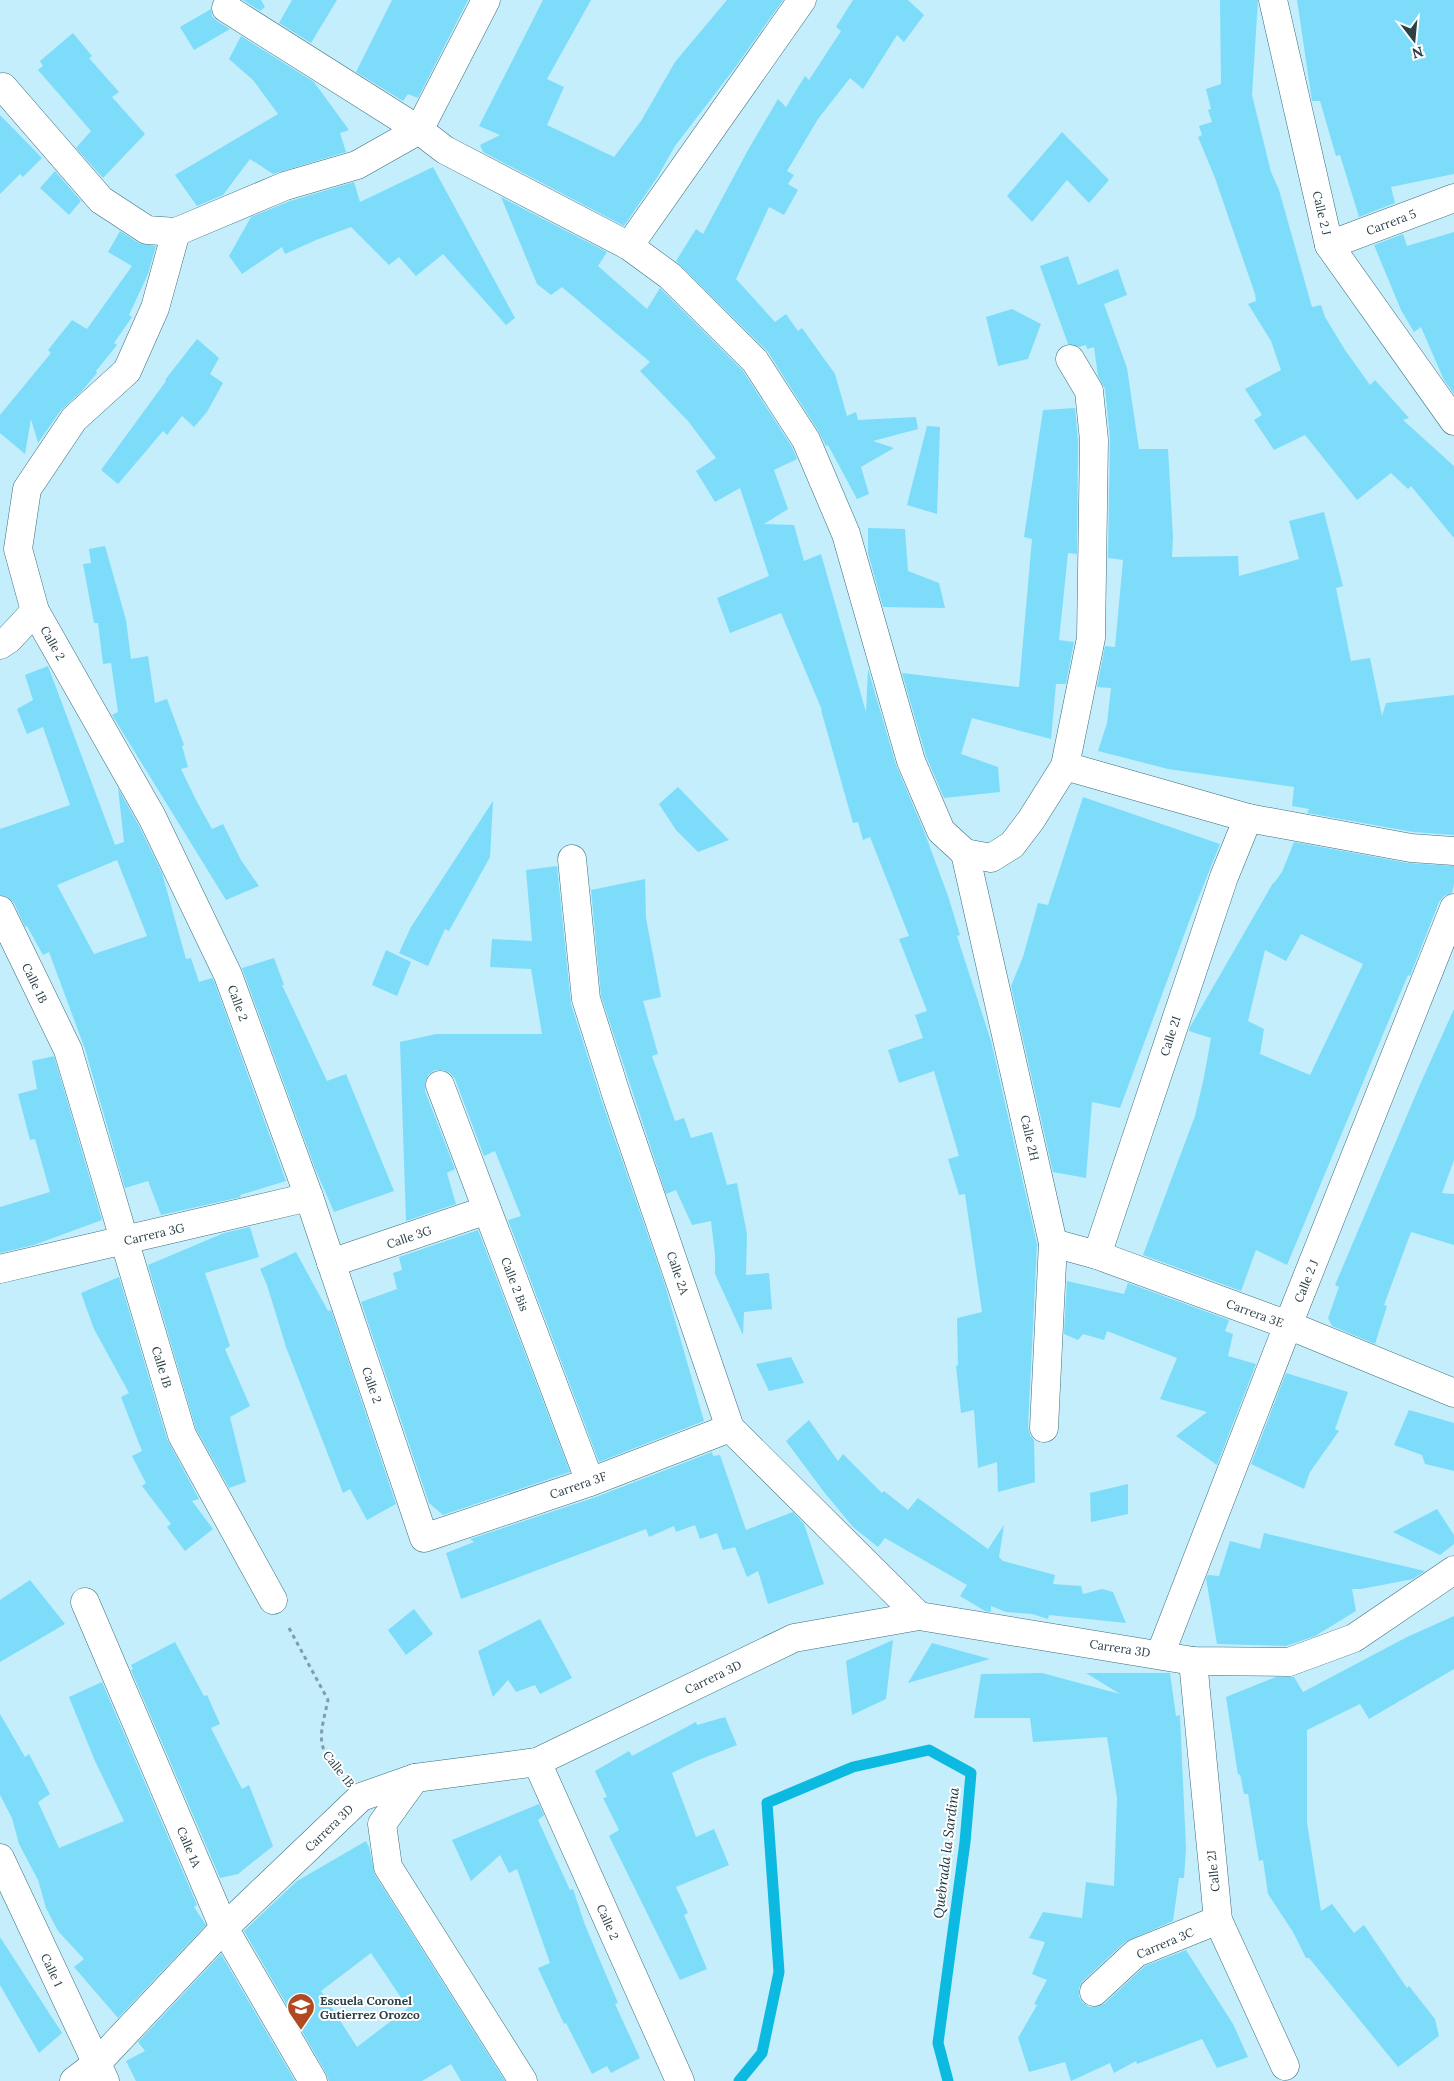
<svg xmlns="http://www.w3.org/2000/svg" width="1454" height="2081" font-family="Lora,serif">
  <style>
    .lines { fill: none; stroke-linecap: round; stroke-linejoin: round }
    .stream { stroke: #0cbae1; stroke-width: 11 }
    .building { fill: #7ddcfa; fill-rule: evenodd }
    .minor-casing { stroke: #3b6d7c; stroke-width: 29 }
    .path { stroke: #7e9ea9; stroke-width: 3; stroke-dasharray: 4 4; stroke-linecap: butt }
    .minor { stroke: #fff; stroke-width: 28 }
    .labels { text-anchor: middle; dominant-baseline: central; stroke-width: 4; stroke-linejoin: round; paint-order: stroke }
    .street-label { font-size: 12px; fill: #2b4047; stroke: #fff }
    .poi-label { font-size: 12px; font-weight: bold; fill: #2b4047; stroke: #fff; text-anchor: start }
    .water-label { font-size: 14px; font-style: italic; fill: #102e37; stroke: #fff }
  </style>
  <rect width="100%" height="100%" fill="#c4eefc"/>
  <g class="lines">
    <polyline class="stream" points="739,2081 762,2053 779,1972 767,1803 853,1767 929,1750 971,1773 965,1842 938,2043 948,2081"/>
  </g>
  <g class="building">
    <polygon points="243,0 261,0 265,7 260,11"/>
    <polygon points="292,0 337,0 311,43 279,23"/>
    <polygon points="392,0 468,0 418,98 408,94 403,101 356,72"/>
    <polygon points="543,0 591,0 547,79 564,87 547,125 614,157 641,121 675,62 727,0 783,0 734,69 675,146 658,176 624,226 483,152 480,145 500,135 479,126"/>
    <polygon points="853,0 908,0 924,15 904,42 897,35 863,89 850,78 818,119 787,171 794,175 788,184 798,190 784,215 769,207 736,279 775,322 786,314 798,331 802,328 835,374 847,416 856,412 858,420 916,417 918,429 873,441 894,448 861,467 869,494 857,499 828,445 826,446 819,432 768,352 676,261 696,229 703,234 748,150 778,99 786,107 805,76 809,80 841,31 836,27"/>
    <polygon points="1220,0 1258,0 1252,95 1271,172 1279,190 1312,307 1321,305 1325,317 1345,350 1370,385 1375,380 1409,418 1403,420 1454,466 1454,538 1411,486 1408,489 1391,473 1357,500 1305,435 1274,450 1254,420 1262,415 1245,389 1281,370 1271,341 1248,304 1256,301 1255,294 1215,178 1198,137 1202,135 1199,126 1212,122 1208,110 1211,109 1206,89 1221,84"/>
    <polygon points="1297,0 1454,0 1454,174 1391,187 1395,203 1359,217 1340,155 1336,156 1320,101 1312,101"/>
    <polygon points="211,9 212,16 217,21 230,29 194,50 180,27"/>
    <polygon points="73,33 92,56 89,58 119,92 112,97 145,134 103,178 76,148 91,131 38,70 43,66 40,61"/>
    <polygon points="241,36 314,82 349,130 340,133 346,152 273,174 250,159 223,195 197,206 175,175 278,114 253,80 229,59"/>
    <polygon points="0,115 42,158 23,177 20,174 0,194"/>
    <polygon points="1062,132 1109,180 1089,203 1067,180 1032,222 1007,196"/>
    <polygon points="433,167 515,318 506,325 443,254 416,276 399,257 389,265 351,227 316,240 285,254 282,247 242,274 229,256 251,217 290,201 354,182 360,202"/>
    <polygon points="55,171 81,201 69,215 40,188"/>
    <polygon points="501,197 607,252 598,266 647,309 660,288 743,371 792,447 797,459 774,470 788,509 764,524 794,525 804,561 821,554 866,712 868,669 896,765 924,831 948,896 960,935 957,936 991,1041 1037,1244 1028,1427 1030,1435 1034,1440 1035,1482 998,1492 997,1462 978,1468 974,1410 961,1413 956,1366 958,1365 957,1318 982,1312 965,1194 959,1195 948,1159 959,1156 934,1071 899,1083 888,1050 923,1038 915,1015 927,1011 899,939 909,936 870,837 863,840 858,822 853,823 821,710 822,710 781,613 730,633 717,598 769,576 740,488 715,502 696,471 716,458 688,421 640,371 650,362 562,287 551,295 537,284"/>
    <polygon points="120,231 139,243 156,246 148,274 129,315 132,317 114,343 117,345 96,371 97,373 81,392 61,410 38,443 31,419 25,454 0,433 0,415 51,353 48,350 72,320 87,329 132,266 108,252"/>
    <polygon points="1454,232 1454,394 1444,380 1421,327 1414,332 1401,310 1374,245 1403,234 1407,246"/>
    <polygon points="1068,256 1078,285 1118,269 1127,295 1104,304 1127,368 1139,449 1168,449 1173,537 1172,557 1238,556 1239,576 1299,559 1289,521 1324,512 1343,586 1336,588 1351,661 1370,658 1382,716 1386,703 1454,695 1454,835 1413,832 1307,813 1309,809 1292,806 1294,787 1168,769 1098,751 1107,723 1111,688 1097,687 1105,646 1115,647 1123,560 1108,558 1110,438 1105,389 1098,376 1094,347 1087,349 1086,345 1079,347 1068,344 1040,266"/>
    <polygon points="1012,309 1041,324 1028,359 998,366 986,317"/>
    <polygon points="197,339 219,358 210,374 223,383 207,412 194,427 182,416 167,435 163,431 118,484 101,470 166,381 165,380"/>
    <polygon points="1075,408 1078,441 1077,554 1068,553 1059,640 1074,642 1066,684 1056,684 1051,739 972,718 961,754 998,767 1000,792 944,798 926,756 902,673 1019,687 1032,539 1024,537 1043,410"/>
    <polygon points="927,426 940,427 937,514 907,505"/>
    <polygon points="868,528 905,529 908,571 939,583 945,608 883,607 868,553"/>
    <polygon points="105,546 126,620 131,659 148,656 155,703 167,699 184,745 182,746 188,767 181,769 196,800 212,829 223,824 241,860 259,886 226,900 112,715 118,712 111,663 103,664 98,623 94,623 83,564 91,563 89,549"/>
    <path d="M48,666L115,845L124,842L118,788L138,824L162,873L186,959L191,958L199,982L212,978L214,981L286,1181L240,1195L241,1197L161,1215L148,1181L125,1188L85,1049L49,952L43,955L27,926L25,927L14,903L8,897L0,895V829L70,805L43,727L27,734L17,709L33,700L25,675ZM117,860L147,936L94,954L57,885Z"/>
    <polygon points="678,787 729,840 698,852 676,830 659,804"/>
    <polygon points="1083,797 1220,844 1190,919 1120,1108 1092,1102 1086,1178 1053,1172 1011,986 1023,957 1038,903 1048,905"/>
    <polygon points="493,801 490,857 449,931 445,929 428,966 399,953 411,927"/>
    <path d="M1294,842L1408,863L1454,866V884L1452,893L1444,896L1439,902L1410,976L1408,975L1386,1027L1287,1265L1256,1250L1241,1291L1143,1255L1195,1116L1204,1077L1211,1038L1189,1031L1190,1027L1273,883H1274L1282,872ZM1301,934L1363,964L1310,1075L1260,1054L1264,1029L1248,1021L1265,950L1286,961Z"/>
    <polygon points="557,866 571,1004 602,1102 664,1282 704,1421 599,1462 508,1220 521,1216 495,1151 484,1156 455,1079 450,1073 443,1070 435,1070 428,1075 425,1083 425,1091 455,1169 447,1173 456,1204 406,1221 400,1042 436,1034 542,1034 531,969 490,967 492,939 532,941 526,870"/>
    <polygon points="645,879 646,918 661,997 643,1001 658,1054 652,1056 675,1121 684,1118 691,1138 712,1132 727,1185 737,1183 747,1234 746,1275 769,1273 772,1309 744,1312 743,1335 715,1274 715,1255 711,1221 692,1225 676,1190 666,1194 601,996 591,890"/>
    <polygon points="386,950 411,962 397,996 372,985"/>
    <polygon points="274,958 284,985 282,985 327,1081 346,1074 394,1191 334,1212 316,1171 242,968"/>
    <polygon points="1454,1009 1454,1160 1442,1193 1454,1194 1454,1245 1411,1232 1384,1305 1387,1306 1375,1344 1332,1326 1328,1318 1339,1287 1335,1285 1419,1087"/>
    <polygon points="54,1056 102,1220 34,1245 0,1253 0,1207 50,1192 35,1139 30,1140 18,1094 37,1089 32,1061"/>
    <polygon points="250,1227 259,1257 205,1273 230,1346 225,1349 250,1406 230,1417 246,1482 229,1488 196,1429 148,1265 224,1233"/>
    <polygon points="478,1230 570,1472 443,1515 429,1503 361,1302 397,1289 393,1273 402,1270 399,1257"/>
    <polygon points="296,1252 328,1311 331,1310 396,1504 367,1520 350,1489 343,1493 286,1347 267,1285 260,1269"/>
    <polygon points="119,1277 167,1439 199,1499 192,1501 213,1529 185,1551 167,1527 171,1524 142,1486 146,1483 132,1456 142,1451 121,1397 129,1393 94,1329 81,1293"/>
    <polygon points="1067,1281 1124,1294 1128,1283 1229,1320 1225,1331 1233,1334 1228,1356 1256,1364 1217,1465 1176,1436 1207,1412 1160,1399 1177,1358 1107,1331 1104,1340 1083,1334 1078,1340 1064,1334"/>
    <polygon points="791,1357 804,1383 769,1391 756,1364"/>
    <polygon points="1286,1373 1348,1392 1335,1429 1339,1431 1310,1472 1304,1489 1251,1464"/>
    <polygon points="1409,1410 1454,1423 1454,1471 1425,1464 1422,1455 1394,1445"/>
    <polygon points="809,1420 838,1461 843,1454 882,1493 884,1491 908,1510 918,1498 988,1549 1004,1525 999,1557 1003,1561 1055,1575 1053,1584 1081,1586 1083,1594 1102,1589 1113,1592 1126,1623 1049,1615 1048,1619 1032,1614 1006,1612 991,1606 991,1612 985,1611 960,1596 967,1585 885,1538 878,1547 853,1527 824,1492 786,1441"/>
    <polygon points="712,1452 713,1456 720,1455 746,1530 793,1512 804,1524 824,1584 768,1604 758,1571 747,1577 735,1547 723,1550 717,1533 700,1539 695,1525 676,1532 674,1526 649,1537 646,1529 461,1599 446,1553 474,1542 470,1539 596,1497"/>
    <polygon points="1128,1484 1128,1514 1091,1522 1090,1493"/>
    <polygon points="1437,1509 1454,1535 1454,1544 1440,1555 1393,1532"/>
    <polygon points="1264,1533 1352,1554 1425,1571 1413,1579 1361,1589 1352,1589 1356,1611 1315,1636 1286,1646 1217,1644 1206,1578 1208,1575 1219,1576 1230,1541 1260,1549"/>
    <polygon points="30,1580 65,1624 0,1662 0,1600"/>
    <polygon points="414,1609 433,1634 406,1655 388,1630"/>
    <polygon points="1454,1616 1454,1669 1369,1719 1360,1704 1307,1730 1307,1823 1321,1911 1332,1904 1354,1933 1364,1925 1407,1988 1409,1986 1435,2019 1439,2036 1398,2067 1309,1958 1306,1958 1293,1932 1268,1894 1263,1860 1259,1861 1248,1794 1244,1794 1240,1774 1238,1775 1226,1697 1276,1677 1294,1677 1303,1692 1407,1637"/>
    <polygon points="540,1619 572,1678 540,1694 535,1685 516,1692 508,1680 493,1697 478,1651"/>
    <polygon points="893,1640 886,1699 852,1715 846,1661"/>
    <polygon points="175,1642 204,1696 207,1695 220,1724 211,1728 242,1789 249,1785 273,1846 238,1874 220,1878 131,1670 133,1669 131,1665"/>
    <polygon points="932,1643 990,1659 908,1683"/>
    <polygon points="1042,1673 1120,1694 1086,1673 1170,1673 1176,1716 1180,1715 1186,1849 1184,1878 1179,1878 1173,1921 1125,1942 1083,1981 1079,1988 1079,1996 1082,2002 1089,2007 1098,2007 1105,2003 1145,1966 1186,1950 1233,2024 1248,2057 1217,2068 1202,2039 1137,2064 1136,2061 1114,2073 1110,2063 1071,2081 1065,2062 1029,2072 1018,2038 1037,2005 1034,2004 1047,1980 1032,1974 1045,1942 1029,1938 1043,1912 1082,1918 1086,1882 1114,1886 1117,1798 1107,1737 1033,1742 1030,1718 974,1718 981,1674"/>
    <polygon points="102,1682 197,1905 194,1907 206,1925 118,2018 74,1967 84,1959 58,1931 46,1908 38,1880 19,1844 12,1818 0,1795 0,1714 25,1757 29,1754 50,1794 38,1802 59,1848 124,1821 95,1761 69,1697"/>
    <polygon points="725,1717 737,1745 696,1761 672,1773 696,1837 714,1829 729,1865 676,1887 688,1913 684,1915 707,1969 680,1980 609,1836 619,1830 603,1798 607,1797 595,1771 629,1751 632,1756 696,1722 697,1725"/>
    <polygon points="539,1804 544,1815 538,1820 570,1890 573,1889 585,1925 618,2003 615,2004 640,2058 611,2073 607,2066 592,2074 566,2023 564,2024 538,1968 550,1963 517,1869 509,1873 500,1855 471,1881 452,1840"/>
    <path d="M366,1841L369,1847L375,1875L505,2081H461L451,2064L422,2081H329L326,2073L244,1931L297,1881ZM371,1953L408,2008L357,2047L321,1991Z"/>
    <polygon points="0,1937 62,2033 39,2053 0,1985"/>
    <polygon points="221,1954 295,2081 136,2081 126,2061 145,2051 138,2042"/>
  </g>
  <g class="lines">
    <defs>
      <g id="minor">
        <polyline points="1273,0 1329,245 1454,421"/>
        <polyline points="226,8 419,130 445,150 629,246 670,276 755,361 806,440 846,534 911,761 941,831 965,853 991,858 1012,845 1031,820 1065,766 1248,818 1411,848 1454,851"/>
        <polyline points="0,90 3,87 101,200 147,230 176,232 285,186 357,165 419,130 486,0"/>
        <polyline points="176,232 155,308 127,371 74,419 27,489 18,549 35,611 152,817 228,975 309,1197 424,1538 590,1482 730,1428"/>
        <polyline points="1329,245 1454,198"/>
        <polyline points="629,246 802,0"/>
        <polyline points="0,645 9,639 35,611"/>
        <polyline points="1065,766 1091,638 1094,440 1089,391 1070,359"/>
        <polyline points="965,853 1053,1243 1044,1428"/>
        <polyline points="572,859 586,999 617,1097 730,1428 919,1616"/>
        <polyline points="0,910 68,1050 182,1435 273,1600"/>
        <polyline points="440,1085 590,1482"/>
        <polyline points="1053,1243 1097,1255 1288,1325 1454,1393"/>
        <polyline points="1097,1255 1224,877 1248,818"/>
        <polyline points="331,1263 487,1210"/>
        <polyline points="0,1269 309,1197"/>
        <polyline points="85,1602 224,1928 313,2081"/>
        <polyline points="1160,1655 1288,1325 1454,908"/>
        <polyline points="1193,1661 1218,1920 1285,2066"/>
        <polyline points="537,1762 680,2081"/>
        <polyline points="415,1778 382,1824 388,1867 523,2081"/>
        <polyline points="0,1858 105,2081"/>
        <polyline points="1094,1992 1136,1953 1218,1920"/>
        <polyline points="74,2081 96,2064 224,1928 361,1797 415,1778 537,1762 794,1638 919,1616 1193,1661 1289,1662 1354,1638 1454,1570"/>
      </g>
    </defs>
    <use href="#minor" class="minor-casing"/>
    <path class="path" d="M289,1628L328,1700C321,1733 314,1745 339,1773"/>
    <use href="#minor" class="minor"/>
  </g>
  <defs>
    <symbol id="school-pin" viewBox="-11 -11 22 30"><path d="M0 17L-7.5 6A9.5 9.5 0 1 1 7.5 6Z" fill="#b14a22" stroke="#fff"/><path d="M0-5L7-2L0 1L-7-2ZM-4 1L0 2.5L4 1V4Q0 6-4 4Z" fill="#fff"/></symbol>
  </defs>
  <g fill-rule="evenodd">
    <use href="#school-pin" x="285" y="1991" width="32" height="43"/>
  </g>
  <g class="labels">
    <g class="street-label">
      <text transform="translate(1322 213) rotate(77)">Calle 2 J</text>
      <text transform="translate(1391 222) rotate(-21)">Carrera 5</text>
      <text transform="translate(53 643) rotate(61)">Calle 2</text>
      <text transform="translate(35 983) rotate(64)">Calle 1B</text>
      <text transform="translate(238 1003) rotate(70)">Calle 2</text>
      <text transform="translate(1170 1036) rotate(-72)">Calle 2I</text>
      <text transform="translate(1030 1138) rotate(77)">Calle 2H</text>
      <text transform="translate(154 1234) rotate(-13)">Carrera 3G</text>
      <text transform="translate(409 1237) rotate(-19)">Calle 3G</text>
      <text transform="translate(678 1273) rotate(71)">Calle 2A</text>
      <text transform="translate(1306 1281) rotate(-68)">Calle 2 J</text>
      <text transform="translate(515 1284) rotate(69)">Calle 2 Bis</text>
      <text transform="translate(1255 1313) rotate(20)">Carrera 3E</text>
      <text transform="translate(162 1367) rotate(73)">Calle 1B</text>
      <text transform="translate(372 1385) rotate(71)">Calle 2</text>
      <text transform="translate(578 1485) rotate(-19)">Carrera 3F</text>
      <text transform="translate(1120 1648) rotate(9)">Carrera 3D</text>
      <text transform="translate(713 1677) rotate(-26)">Carrera 3D</text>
      <text transform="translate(339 1769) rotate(52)">Calle 1B</text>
      <text transform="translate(329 1828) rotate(-44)">Carrera 3D</text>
      <text transform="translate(189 1847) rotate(67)">Calle 1A</text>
      <text transform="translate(1213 1871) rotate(-96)">Calle 2J</text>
      <text transform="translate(608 1922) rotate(66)">Calle 2</text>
      <text transform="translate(1165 1943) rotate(-23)">Carrera 3C</text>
      <text transform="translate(52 1970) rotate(65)">Calle 1</text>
    </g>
    <g class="poi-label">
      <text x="320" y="2000">Escuela Coronel<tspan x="320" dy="14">Gutierrez Orozco</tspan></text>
    </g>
    <g class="water-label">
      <text transform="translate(946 1853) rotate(-83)">Quebrada la Sardina</text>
    </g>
  </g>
  <g transform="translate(1414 40) rotate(164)" stroke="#ffffff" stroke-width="4" paint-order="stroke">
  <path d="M0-4L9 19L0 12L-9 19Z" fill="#2b4047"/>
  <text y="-8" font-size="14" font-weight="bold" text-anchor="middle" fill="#2b4047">N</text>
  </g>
</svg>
